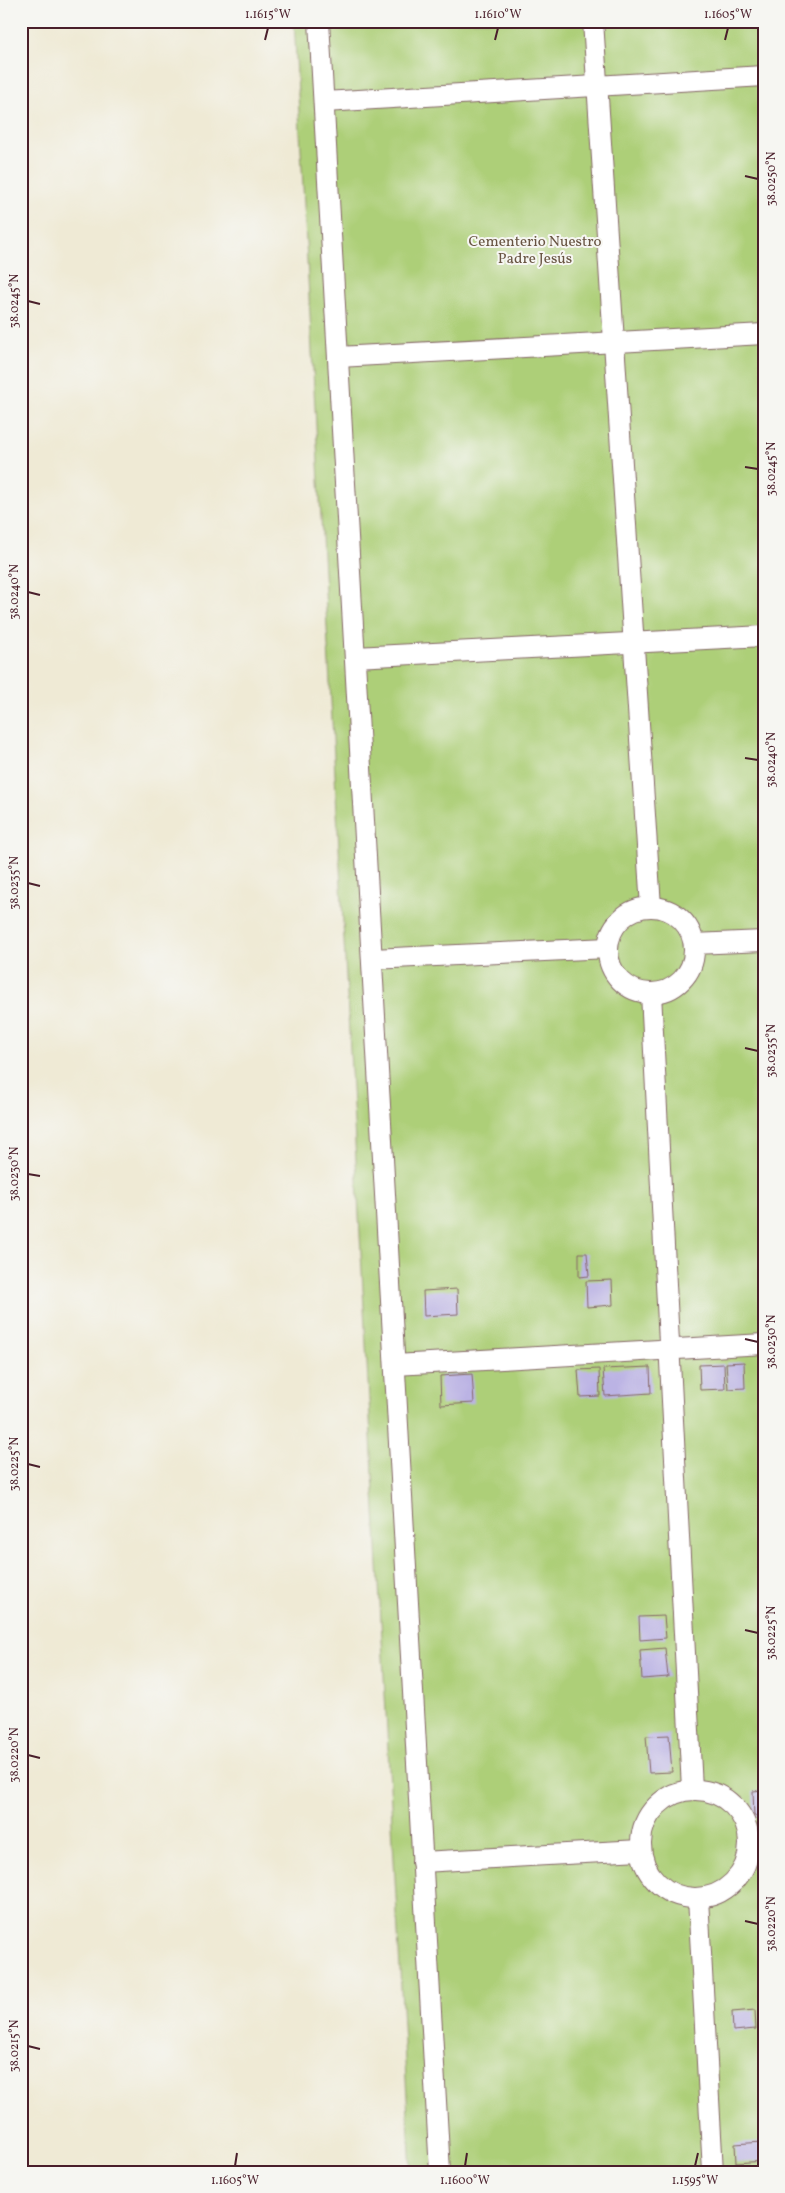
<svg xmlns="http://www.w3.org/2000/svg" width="785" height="2193" font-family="Vollkorn,serif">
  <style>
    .green { fill: #adcf78; stroke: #7c7752 }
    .building { fill: #bbb3e4 }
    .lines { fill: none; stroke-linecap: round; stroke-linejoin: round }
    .service-casing { stroke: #846666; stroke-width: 22 }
    .service { stroke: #fff; stroke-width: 20 }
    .ticks { fill: none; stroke: #4a1f2b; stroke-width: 2 }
    .labels { text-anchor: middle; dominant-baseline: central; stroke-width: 4; stroke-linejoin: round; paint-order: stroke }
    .park-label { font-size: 15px; fill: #685442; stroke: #f6f6f2 }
    .neatline { fill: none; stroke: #4a1f2b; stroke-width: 2 }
    .ticks-label { font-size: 12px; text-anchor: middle; fill: #4a1f2b }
  </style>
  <rect width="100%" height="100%" fill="#f6f6f2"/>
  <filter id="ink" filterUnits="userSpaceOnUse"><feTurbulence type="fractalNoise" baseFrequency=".02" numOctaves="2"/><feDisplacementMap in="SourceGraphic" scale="10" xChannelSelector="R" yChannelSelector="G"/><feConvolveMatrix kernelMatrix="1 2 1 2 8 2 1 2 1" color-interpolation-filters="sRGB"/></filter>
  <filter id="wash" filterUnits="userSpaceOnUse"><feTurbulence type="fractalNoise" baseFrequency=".0096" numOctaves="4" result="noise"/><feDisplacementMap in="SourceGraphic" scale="20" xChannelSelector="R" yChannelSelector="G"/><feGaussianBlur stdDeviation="1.12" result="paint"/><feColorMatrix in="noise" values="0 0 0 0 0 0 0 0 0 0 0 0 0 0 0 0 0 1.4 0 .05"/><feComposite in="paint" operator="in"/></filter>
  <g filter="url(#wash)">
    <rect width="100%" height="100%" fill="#efead5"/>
    <polygon class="green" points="294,21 764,21 764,2172 411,2172"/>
    <g id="blocks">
      <g class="building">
        <polygon points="579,1253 587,1253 589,1276 579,1277"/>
        <polygon points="760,1273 764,1273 764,1298 762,1298"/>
        <polygon points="612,1280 613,1305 587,1307 586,1281"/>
        <polygon points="457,1289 458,1314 424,1316 423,1291"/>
        <polygon points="744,1362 745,1388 728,1389 726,1363"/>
        <polygon points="724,1364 725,1389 700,1390 699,1365"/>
        <polygon points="650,1367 651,1393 605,1396 603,1369"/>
        <polygon points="599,1369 600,1396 580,1397 578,1370"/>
        <polygon points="472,1374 474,1403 441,1405 440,1376"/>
        <polygon points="664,1616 666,1638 640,1640 639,1617"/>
        <polygon points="665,1648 668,1677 642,1679 640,1650"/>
        <polygon points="669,1735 672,1772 649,1773 646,1736"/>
        <polygon points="764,1790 764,1815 754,1816 753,1791"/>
        <polygon points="755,2010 756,2029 733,2031 732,2012"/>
        <polygon points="762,2142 763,2161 736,2163 735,2144"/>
      </g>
    </g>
  </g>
  <g filter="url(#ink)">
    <use href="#blocks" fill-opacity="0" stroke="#846666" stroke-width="1"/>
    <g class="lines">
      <defs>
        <g id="service">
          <polyline points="319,21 440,2172"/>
          <polyline points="593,21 651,907"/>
          <polyline points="324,102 764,76"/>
          <polyline points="338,357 764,334"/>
          <polyline points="355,657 764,636"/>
          <circle cx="651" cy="950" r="43"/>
          <polyline points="694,944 764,941"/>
          <polyline points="372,959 608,948"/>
          <polyline points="651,993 692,1789"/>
          <polyline points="395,1365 764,1344"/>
          <circle cx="695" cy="1844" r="54"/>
          <polyline points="422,1862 640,1850"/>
          <polyline points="698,1898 713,2172"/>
        </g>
      </defs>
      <use href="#service" class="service-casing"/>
      <use href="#service" class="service"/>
    </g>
  </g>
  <path class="ticks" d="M265,40L268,28M495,40L498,28M725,40L728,28M745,176L758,179M28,301L40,304M745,467L758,469M28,592L40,595M745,758L758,760M28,883L40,886M745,1048L758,1051M28,1174L40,1176M745,1339L758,1342M28,1464L40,1467M745,1630L758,1633M28,1755L40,1758M745,1921L758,1924M28,2046L40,2049M235,2166L237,2153M465,2166L467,2153M695,2166L698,2153"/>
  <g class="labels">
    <g class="park-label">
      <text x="535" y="242">Cementerio Nuestro<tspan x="535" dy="17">Padre Jesús</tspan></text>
    </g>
  </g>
  <rect width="785" height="2193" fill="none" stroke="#f6f6f2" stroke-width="55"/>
  <rect x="28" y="28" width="730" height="2138" class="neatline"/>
  <g class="ticks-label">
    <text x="268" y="18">1.1615°W</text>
    <text x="498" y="18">1.1610°W</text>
    <text x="728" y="18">1.1605°W</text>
    <text transform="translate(771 179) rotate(-90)" y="4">38.0250°N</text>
    <text transform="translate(14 301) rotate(-90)" y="4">38.0245°N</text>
    <text transform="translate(771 469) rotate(-90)" y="4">38.0245°N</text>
    <text transform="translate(14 592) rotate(-90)" y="4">38.0240°N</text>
    <text transform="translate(771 760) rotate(-90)" y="4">38.0240°N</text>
    <text transform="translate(14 883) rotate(-90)" y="4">38.0235°N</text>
    <text transform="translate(771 1051) rotate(-90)" y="4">38.0235°N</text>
    <text transform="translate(14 1174) rotate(-90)" y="4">38.0230°N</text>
    <text transform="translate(771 1342) rotate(-90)" y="4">38.0230°N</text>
    <text transform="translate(14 1464) rotate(-90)" y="4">38.0225°N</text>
    <text transform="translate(771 1633) rotate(-90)" y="4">38.0225°N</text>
    <text transform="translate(14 1755) rotate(-90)" y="4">38.0220°N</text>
    <text transform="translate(771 1924) rotate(-90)" y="4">38.0220°N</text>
    <text transform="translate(14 2046) rotate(-90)" y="4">38.0215°N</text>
    <text x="235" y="2184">1.1605°W</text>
    <text x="465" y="2184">1.1600°W</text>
    <text x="695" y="2184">1.1595°W</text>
  </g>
</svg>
